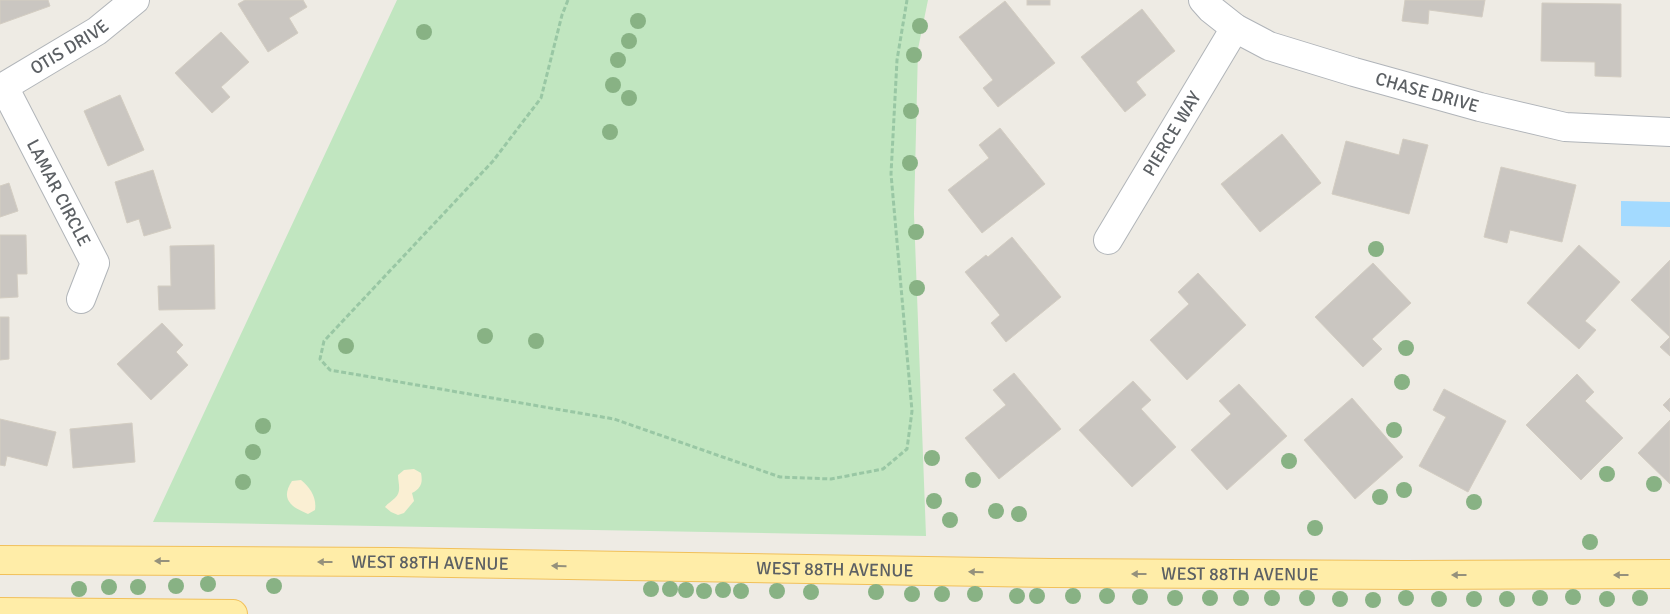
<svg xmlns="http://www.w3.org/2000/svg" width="1670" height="614" font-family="Signika,sans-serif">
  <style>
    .green { fill: #c1e6c0 }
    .sand { fill: #faefd3 }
    .water { fill: #a3daff }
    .building { fill: #cac6c1; stroke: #d3cdc2 }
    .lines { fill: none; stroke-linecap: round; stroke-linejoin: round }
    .street-casing { stroke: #b1b5b9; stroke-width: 30 }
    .secondary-casing { stroke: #b0b4b9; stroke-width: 30 }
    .primary-casing { stroke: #f1c05a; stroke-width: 30 }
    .path { stroke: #99c7a4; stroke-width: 3; stroke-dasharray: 5 2.5; stroke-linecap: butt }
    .street { stroke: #fff; stroke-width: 28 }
    .secondary { stroke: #fff; stroke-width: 28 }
    .primary { stroke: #ffeda8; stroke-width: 28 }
    .tree { fill: #88b284 }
    .oneway { fill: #95917c }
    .labels { text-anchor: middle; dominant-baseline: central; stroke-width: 4; stroke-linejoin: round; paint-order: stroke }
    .street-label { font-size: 18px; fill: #5c6064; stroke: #fff }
  </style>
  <rect width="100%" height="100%" fill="#eeebe4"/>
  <polygon class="green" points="397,0 928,0 918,49 914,214 926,536 153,522"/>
  <g class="sand">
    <path d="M414,469L421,473C423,483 421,488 412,493L414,501L404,513L398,515L391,512L385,507C388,503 392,501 395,498C402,492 398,483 398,475L404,470Z"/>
    <path d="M301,480C310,487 317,498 315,510L308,514C291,507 280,499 292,481Z"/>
  </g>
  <polygon class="water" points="1621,201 1670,202 1670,227 1621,226"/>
  <g class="building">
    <polygon points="0,0 48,0 50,6 0,24"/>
    <polygon points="245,0 303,0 307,7 289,18 298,33 268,52 238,4"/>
    <rect x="1027" y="0" width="23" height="5"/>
    <polygon points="1405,0 1485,0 1482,17 1429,10 1428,24 1402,21"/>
    <polygon points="1005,1 1055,63 998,107 983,88 993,80 959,37"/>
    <polygon points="1542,3 1621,4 1621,77 1595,76 1595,62 1541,61"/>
    <polygon points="1142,9 1175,51 1136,82 1146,95 1125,112 1081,57"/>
    <polygon points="221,32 249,62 221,87 230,97 212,113 175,73"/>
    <polygon points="120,95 144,150 108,166 84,111"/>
    <polygon points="1000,128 1045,184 982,233 948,190 989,158 979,145"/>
    <polygon points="1282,134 1321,183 1260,232 1221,184"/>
    <polygon points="1403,139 1428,145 1409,214 1332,194 1346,141 1399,155"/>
    <polygon points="1501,167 1576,185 1562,242 1510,230 1507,243 1484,237"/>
    <polygon points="153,170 171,228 144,236 139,219 127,223 115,182"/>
    <polygon points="9,183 18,211 0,217 0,186"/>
    <polygon points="0,235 26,235 27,274 17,274 18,297 0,298"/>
    <polygon points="1012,237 1061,297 1006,342 991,323 1000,315 965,272 986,255 988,257"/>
    <polygon points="214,245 215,309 159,310 158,286 171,286 170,246"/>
    <polygon points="1579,245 1620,282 1585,321 1596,330 1579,349 1527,303"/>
    <polygon points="1670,260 1670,337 1631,300"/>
    <polygon points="1373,263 1411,303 1372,339 1382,349 1363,367 1315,317"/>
    <polygon points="1198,273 1246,325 1187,380 1150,340 1189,304 1178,292"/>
    <polygon points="0,317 9,317 9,359 0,360"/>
    <polygon points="162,323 183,345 176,352 188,365 151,400 117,364"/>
    <polygon points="1670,337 1670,356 1660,347"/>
    <polygon points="1014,373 1061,429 999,479 965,438 1006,405 993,390"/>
    <polygon points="1577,374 1594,392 1585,401 1623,438 1581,480 1526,425"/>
    <polygon points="1133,381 1151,400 1141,409 1176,447 1132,487 1079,430"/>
    <polygon points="1239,384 1287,436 1227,490 1191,450 1231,414 1219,401"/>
    <polygon points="1444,389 1506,421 1468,492 1419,466 1446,417 1433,410"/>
    <polygon points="1352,398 1403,457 1355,499 1304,440"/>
    <polygon points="1670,398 1670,412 1663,405"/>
    <polygon points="0,419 56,432 47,466 7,456 5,466 0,465"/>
    <polygon points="1670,420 1670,484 1638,453"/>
    <polygon points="132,423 135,462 73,468 70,429"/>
  </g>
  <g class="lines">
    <defs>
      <g id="street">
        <path id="s1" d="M4,87L95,263L81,299"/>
        <path id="s2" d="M0,89L97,31L135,0"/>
        <path id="s3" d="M1108,240L1235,28"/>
      </g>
      <g id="secondary">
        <path id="s4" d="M1203,0L1211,9L1235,28L1269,46L1354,72L1480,107L1565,127L1670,132"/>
      </g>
      <g id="primary">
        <path id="s5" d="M0,560L391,562L1052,573L1405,575L1670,574"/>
        <polyline points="0,612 233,614"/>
      </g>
    </defs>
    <use href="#street" class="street-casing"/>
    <use href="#secondary" class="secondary-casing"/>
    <use href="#primary" class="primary-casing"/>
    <polyline class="path" points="568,0 562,15 541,98 493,161 324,341 320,359 330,370 614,419 780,477 831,479 883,469 907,449 912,411 891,174 897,60 907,0"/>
    <use href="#street" class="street"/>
    <use href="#secondary" class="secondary"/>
    <use href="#primary" class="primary"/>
  </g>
  <g class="tree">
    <circle cx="638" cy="21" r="8"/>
    <circle cx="920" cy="26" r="8"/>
    <circle cx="424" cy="32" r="8"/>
    <circle cx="629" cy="41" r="8"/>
    <circle cx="914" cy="55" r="8"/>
    <circle cx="618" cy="60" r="8"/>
    <circle cx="613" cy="85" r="8"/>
    <circle cx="629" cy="98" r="8"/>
    <circle cx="911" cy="111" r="8"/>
    <circle cx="610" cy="132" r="8"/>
    <circle cx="910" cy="163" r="8"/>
    <circle cx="916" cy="232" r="8"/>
    <circle cx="1376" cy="249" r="8"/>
    <circle cx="917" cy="288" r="8"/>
    <circle cx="485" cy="336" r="8"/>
    <circle cx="536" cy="341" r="8"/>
    <circle cx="346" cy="346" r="8"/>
    <circle cx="1406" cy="348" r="8"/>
    <circle cx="1402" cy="382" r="8"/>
    <circle cx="263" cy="426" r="8"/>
    <circle cx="1394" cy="430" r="8"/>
    <circle cx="253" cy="452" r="8"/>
    <circle cx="932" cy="458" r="8"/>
    <circle cx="1289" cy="461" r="8"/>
    <circle cx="1607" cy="474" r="8"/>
    <circle cx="973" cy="480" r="8"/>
    <circle cx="243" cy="482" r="8"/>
    <circle cx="1654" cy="484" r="8"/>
    <circle cx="1404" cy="490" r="8"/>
    <circle cx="1380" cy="497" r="8"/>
    <circle cx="934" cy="501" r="8"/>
    <circle cx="1474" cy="502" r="8"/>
    <circle cx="996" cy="511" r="8"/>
    <circle cx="1019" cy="514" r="8"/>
    <circle cx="950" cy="520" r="8"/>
    <circle cx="1315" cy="528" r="8"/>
    <circle cx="1590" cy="542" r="8"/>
    <circle cx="208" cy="584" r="8"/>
    <circle cx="176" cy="586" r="8"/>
    <circle cx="274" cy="586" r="8"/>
    <circle cx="109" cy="587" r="8"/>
    <circle cx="138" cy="587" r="8"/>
    <circle cx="79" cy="589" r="8"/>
    <circle cx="651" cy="589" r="8"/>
    <circle cx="670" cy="589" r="8"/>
    <circle cx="686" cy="590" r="8"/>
    <circle cx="723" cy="590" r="8"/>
    <circle cx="704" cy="591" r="8"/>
    <circle cx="741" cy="591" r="8"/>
    <circle cx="777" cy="591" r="8"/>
    <circle cx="811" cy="592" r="8"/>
    <circle cx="876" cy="592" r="8"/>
    <circle cx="912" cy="594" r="8"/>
    <circle cx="942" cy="594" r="8"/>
    <circle cx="975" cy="594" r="8"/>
    <circle cx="1017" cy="596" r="8"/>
    <circle cx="1037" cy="596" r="8"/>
    <circle cx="1073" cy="596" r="8"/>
    <circle cx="1107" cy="596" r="8"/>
    <circle cx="1140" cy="597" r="8"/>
    <circle cx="1573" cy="597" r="8"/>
    <circle cx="1175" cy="598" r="8"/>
    <circle cx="1210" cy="598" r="8"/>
    <circle cx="1241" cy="598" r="8"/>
    <circle cx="1272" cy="598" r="8"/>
    <circle cx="1307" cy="598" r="8"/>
    <circle cx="1406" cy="598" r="8"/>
    <circle cx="1540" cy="598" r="8"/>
    <circle cx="1640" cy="598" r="8"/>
    <circle cx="1340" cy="599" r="8"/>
    <circle cx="1439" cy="599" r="8"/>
    <circle cx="1474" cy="599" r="8"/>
    <circle cx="1507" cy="599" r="8"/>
    <circle cx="1607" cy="599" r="8"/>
    <circle cx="1373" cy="600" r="8"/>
  </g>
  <defs><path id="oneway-solid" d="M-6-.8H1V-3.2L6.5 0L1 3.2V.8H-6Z" transform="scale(1.25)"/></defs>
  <g class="oneway">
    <use href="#oneway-solid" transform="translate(162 561) rotate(-180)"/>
    <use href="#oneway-solid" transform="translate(325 562) rotate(-180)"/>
    <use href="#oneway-solid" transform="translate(559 566) rotate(-179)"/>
    <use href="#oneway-solid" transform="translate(976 572) rotate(-179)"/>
    <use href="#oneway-solid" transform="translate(1139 574) rotate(-180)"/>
    <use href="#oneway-solid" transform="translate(1459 575) rotate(180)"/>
    <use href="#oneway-solid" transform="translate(1621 575) rotate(180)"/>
  </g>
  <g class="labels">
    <g class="street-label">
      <text stroke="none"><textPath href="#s2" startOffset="81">OTIS DRIVE</textPath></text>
      <text stroke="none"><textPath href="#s4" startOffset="246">CHASE DRIVE</textPath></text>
      <text stroke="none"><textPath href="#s3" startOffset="124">PIERCE WAY</textPath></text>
      <text stroke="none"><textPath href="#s1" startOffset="119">LAMAR CIRCLE</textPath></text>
      <text stroke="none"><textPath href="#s5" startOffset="430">WEST 88TH AVENUE</textPath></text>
      <text stroke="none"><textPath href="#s5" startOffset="835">WEST 88TH AVENUE</textPath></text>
      <text stroke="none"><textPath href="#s5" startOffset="1240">WEST 88TH AVENUE</textPath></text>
    </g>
  </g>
</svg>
